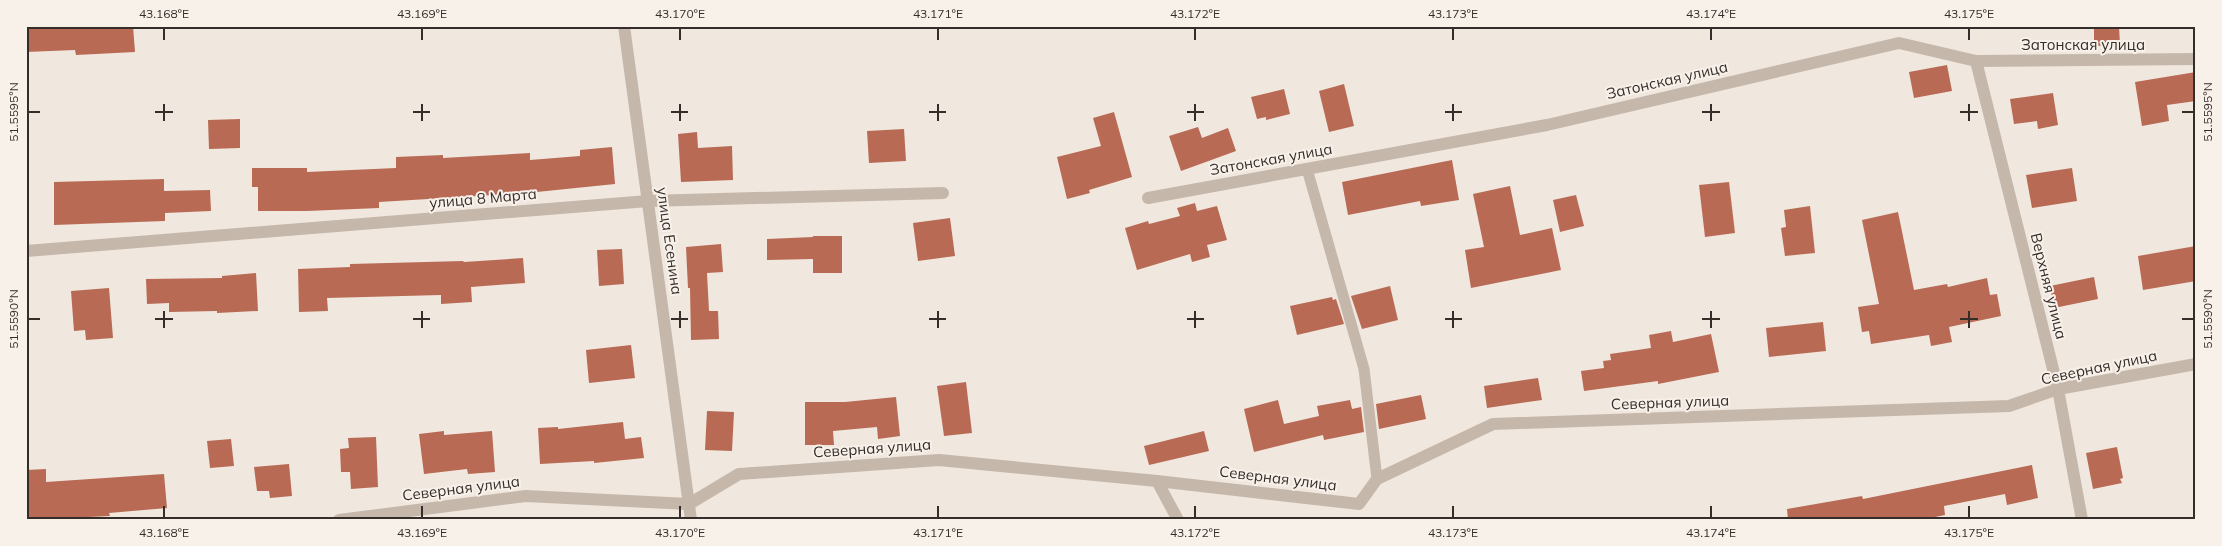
<svg xmlns="http://www.w3.org/2000/svg" width="2222" height="546" font-family="Mulish,sans-serif">
  <style>
    .building { fill: #b86a54 }
    .lines { fill: none; stroke-linecap: round; stroke-linejoin: round }
    .lane { stroke: #c6b7ab; stroke-width: 11 }
    .street { stroke: #c6b7ab; stroke-width: 12 }
    .ticks { fill: none; stroke: #352d2a; stroke-width: 2 }
    .labels { text-anchor: middle; dominant-baseline: central; stroke-width: 4; stroke-linejoin: round; paint-order: stroke }
    .street-label { font-size: 15px; fill: #352d2a; stroke: #f8f1ea }
    .neatline { fill: none; stroke: #352d2a; stroke-width: 2 }
    .ticks-label { font-size: 12px; text-anchor: middle; fill: #352d2a }
  </style>
  <rect width="100%" height="100%" fill="#f0e7de"/>
  <g class="building">
    <polygon points="26,26 133,26 135,52 76,55 75,50 26,52"/>
    <polygon points="2094,26 2119,26 2120,45 2094,46"/>
    <polygon points="1947,65 1952,91 1914,98 1909,72"/>
    <polygon points="2196,72 2196,101 2167,105 2169,121 2142,126 2135,82"/>
    <polygon points="1344,84 1354,126 1329,132 1319,91"/>
    <polygon points="1284,89 1290,114 1266,120 1266,117 1257,119 1251,97"/>
    <polygon points="2053,93 2058,125 2038,129 2037,121 2014,124 2010,99"/>
    <polygon points="1114,112 1132,177 1089,190 1090,193 1067,199 1057,157 1101,146 1093,118"/>
    <polygon points="240,119 240,148 209,149 208,120"/>
    <polygon points="1198,127 1202,138 1228,128 1236,151 1181,171 1169,136"/>
    <polygon points="904,129 906,161 869,163 867,131"/>
    <polygon points="697,132 698,148 732,146 733,180 681,182 678,134"/>
    <polygon points="612,147 615,184 527,193 379,202 379,208 307,211 258,211 258,187 252,187 252,168 307,168 307,172 396,168 396,157 443,155 443,158 530,153 530,160 580,156 580,150"/>
    <polygon points="1452,160 1459,200 1421,206 1420,201 1348,215 1342,182"/>
    <polygon points="2072,168 2077,201 2032,208 2026,175"/>
    <polygon points="164,179 164,191 210,190 211,211 165,213 165,221 54,225 54,182"/>
    <polygon points="1729,182 1735,233 1705,237 1699,185"/>
    <polygon points="1510,186 1520,235 1552,228 1561,270 1471,288 1465,250 1484,247 1473,194"/>
    <polygon points="1576,195 1584,226 1560,232 1553,200"/>
    <polygon points="1195,203 1197,211 1217,206 1227,240 1207,245 1210,257 1192,262 1190,254 1137,270 1125,228 1148,221 1149,224 1180,216 1177,208"/>
    <polygon points="1810,206 1815,253 1785,256 1781,228 1786,227 1784,210"/>
    <polygon points="1898,212 1914,290 1947,284 1948,287 1987,278 1990,295 1997,294 2001,316 1949,327 1952,342 1931,346 1929,335 1871,344 1869,331 1862,332 1858,307 1879,304 1862,220"/>
    <polygon points="950,218 955,256 918,261 913,223"/>
    <polygon points="813,236 842,236 842,273 813,273 813,259 767,260 767,239 813,237"/>
    <polygon points="721,244 723,272 707,273 709,311 718,311 719,339 691,340 690,288 688,288 686,247"/>
    <polygon points="2196,246 2196,281 2143,290 2138,256"/>
    <polygon points="622,249 624,284 599,286 597,250"/>
    <polygon points="523,258 525,283 471,287 472,302 441,304 441,295 327,298 328,311 299,312 298,269 350,267 350,264 463,261 464,262"/>
    <polygon points="256,273 258,311 217,313 217,311 169,312 169,303 147,304 146,279 222,278 222,276"/>
    <polygon points="2094,277 2098,299 2054,308 2050,286"/>
    <polygon points="1390,286 1398,320 1362,329 1351,296"/>
    <polygon points="109,288 113,338 86,340 85,330 74,331 71,291"/>
    <polygon points="1332,297 1333,300 1336,299 1344,324 1297,335 1290,306"/>
    <polygon points="1823,322 1826,351 1769,357 1766,328"/>
    <polygon points="1671,331 1673,342 1711,334 1719,372 1658,384 1658,381 1584,391 1581,371 1604,368 1603,361 1611,360 1610,354 1651,348 1649,335"/>
    <polygon points="631,345 635,378 589,383 586,350"/>
    <polygon points="1538,378 1542,400 1487,408 1484,386"/>
    <polygon points="966,382 972,433 944,436 937,386"/>
    <polygon points="1421,395 1426,419 1379,429 1376,404"/>
    <polygon points="896,397 900,436 878,439 877,427 833,431 834,445 805,445 805,402 845,402"/>
    <polygon points="1278,400 1284,424 1319,416 1317,406 1350,400 1352,409 1361,407 1364,432 1324,440 1323,435 1254,452 1244,409"/>
    <polygon points="707,411 734,412 732,451 705,450"/>
    <polygon points="623,422 625,439 641,437 644,458 594,463 594,461 540,464 538,428 558,427 558,429"/>
    <polygon points="444,431 444,435 492,431 495,472 468,474 467,469 424,474 419,434"/>
    <polygon points="1204,431 1209,451 1149,465 1144,446"/>
    <polygon points="376,437 378,487 351,489 350,472 341,472 340,449 349,448 348,438"/>
    <polygon points="231,439 234,466 210,468 207,441"/>
    <polygon points="2117,447 2123,478 2120,479 2122,483 2093,489 2086,453"/>
    <polygon points="289,464 292,496 270,498 269,491 257,491 254,467"/>
    <polygon points="2032,465 2038,498 2007,505 2005,494 1944,506 1945,515 1920,520 1788,520 1787,509 1862,496 1863,499"/>
    <polygon points="46,469 46,482 164,474 167,508 109,513 110,516 26,520 26,470"/>
  </g>
  <g class="lines">
    <polyline class="lane" points="1307,169 1364,369 1377,479"/>
    <g class="street">
      <polyline points="624,26 691,520"/>
      <polyline points="1976,61 2058,389 2082,520"/>
      <polyline points="1148,198 1547,125 1899,43 1976,61 2196,59"/>
      <polyline points="26,251 648,201 943,193"/>
      <polyline points="1157,481 1178,520"/>
      <polyline points="339,520 526,496 689,504 739,474 939,460 1157,481 1359,504 1377,479 1493,424 2009,406 2058,389 2196,364"/>
    </g>
  </g>
  <path class="ticks" d="M164,28V40M422,28V40M680,28V40M938,28V40M1195,28V40M1453,28V40M1711,28V40M1969,28V40M164,104V121M422,104V121M680,104V121M938,104V121M1195,104V121M1453,104V121M1711,104V121M1969,104V121M28,112H40M155,112H173M413,112H430M671,112H688M929,112H946M1187,112H1204M1445,112H1462M1702,112H1720M1960,112H1978M2182,112H2194M164,311V328M422,311V328M680,311V328M938,311V328M1195,311V328M1453,311V328M1711,311V328M1969,311V328M28,319H40M155,319H173M413,319H430M671,319H688M929,319H946M1187,319H1204M1445,319H1462M1702,319H1720M1960,319H1978M2182,319H2194M164,506V518M422,506V518M680,506V518M938,506V518M1195,506V518M1453,506V518M1711,506V518M1969,506V518"/>
  <g class="labels">
    <g class="street-label">
      <text x="2083" y="44">Затонская улица</text>
      <text transform="translate(1667 80) rotate(-13)">Затонская улица</text>
      <text transform="translate(1271 159) rotate(-10)">Затонская улица</text>
      <text transform="translate(483 198) rotate(-5)">улица 8 Марта</text>
      <text transform="translate(670 241) rotate(82)">улица Есенина</text>
      <text transform="translate(2049 286) rotate(76)">Верхняя улица</text>
      <text transform="translate(2099 367) rotate(-12)">Северная улица</text>
      <text transform="translate(1670 402) rotate(-2)">Северная улица</text>
      <text transform="translate(872 448) rotate(-4)">Северная улица</text>
      <text transform="translate(1278 478) rotate(7)">Северная улица</text>
      <text transform="translate(461 488) rotate(-7)">Северная улица</text>
    </g>
  </g>
  <rect width="2222" height="546" fill="none" stroke="#f8f1ea" stroke-width="55"/>
  <rect x="28" y="28" width="2166" height="490" class="neatline"/>
  <g class="ticks-label">
    <text x="164" y="18">43.168°E</text>
    <text x="422" y="18">43.169°E</text>
    <text x="680" y="18">43.170°E</text>
    <text x="938" y="18">43.171°E</text>
    <text x="1195" y="18">43.172°E</text>
    <text x="1453" y="18">43.173°E</text>
    <text x="1711" y="18">43.174°E</text>
    <text x="1969" y="18">43.175°E</text>
    <text transform="translate(14 112) rotate(-90)" y="4">51.5595°N</text>
    <text transform="translate(2208 112) rotate(-90)" y="4">51.5595°N</text>
    <text transform="translate(14 319) rotate(-90)" y="4">51.5590°N</text>
    <text transform="translate(2208 319) rotate(-90)" y="4">51.5590°N</text>
    <text x="164" y="537">43.168°E</text>
    <text x="422" y="537">43.169°E</text>
    <text x="680" y="537">43.170°E</text>
    <text x="938" y="537">43.171°E</text>
    <text x="1195" y="537">43.172°E</text>
    <text x="1453" y="537">43.173°E</text>
    <text x="1711" y="537">43.174°E</text>
    <text x="1969" y="537">43.175°E</text>
  </g>
</svg>
